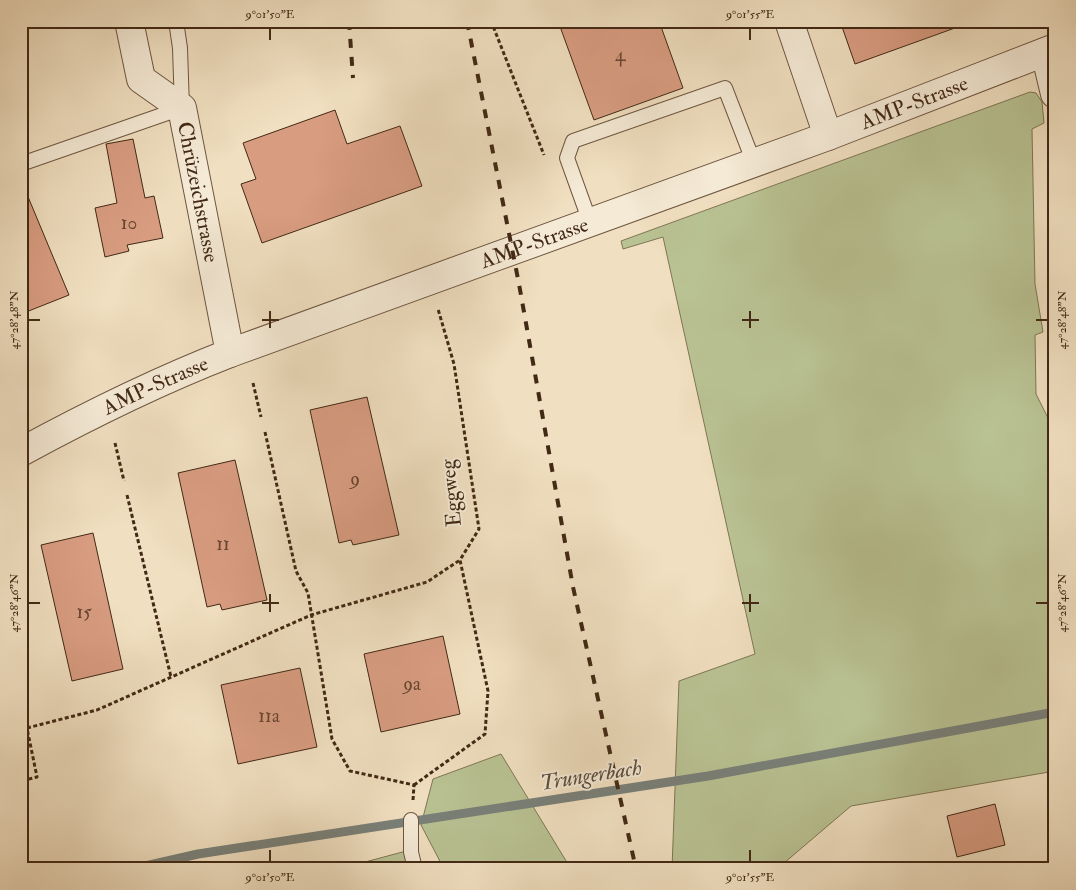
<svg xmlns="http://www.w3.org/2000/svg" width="1076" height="890" font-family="'IM FELL Double Pica',serif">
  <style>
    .green { fill: #b9c293; stroke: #7e7654 }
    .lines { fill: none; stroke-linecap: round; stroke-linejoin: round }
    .stream { stroke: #798079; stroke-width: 9 }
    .building { fill: #d89c81; stroke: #422915 }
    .lane-casing { stroke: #6e5640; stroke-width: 16 }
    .street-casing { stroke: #6e5640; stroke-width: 30 }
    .path { stroke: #422915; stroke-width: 3; stroke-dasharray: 4 2.5; stroke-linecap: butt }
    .lane { stroke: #f5ead6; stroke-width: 14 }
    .street { stroke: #f5ead6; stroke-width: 28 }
    .rail { stroke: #422915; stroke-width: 4; stroke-dasharray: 9 9; stroke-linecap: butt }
    .ticks { fill: none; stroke: #422915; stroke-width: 2 }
    .labels { text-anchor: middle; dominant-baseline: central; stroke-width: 4; stroke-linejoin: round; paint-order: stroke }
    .number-label { font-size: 19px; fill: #684630 }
    .street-label { font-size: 21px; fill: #422915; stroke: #f5ead6 }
    .water-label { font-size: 22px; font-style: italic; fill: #594d3f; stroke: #f5ead6 }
    .neatline { fill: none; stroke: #422915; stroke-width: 2 }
    .ticks-label { font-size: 12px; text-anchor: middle; fill: #422915 }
  </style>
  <rect width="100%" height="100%" fill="#f0dfc0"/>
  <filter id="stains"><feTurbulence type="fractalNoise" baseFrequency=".004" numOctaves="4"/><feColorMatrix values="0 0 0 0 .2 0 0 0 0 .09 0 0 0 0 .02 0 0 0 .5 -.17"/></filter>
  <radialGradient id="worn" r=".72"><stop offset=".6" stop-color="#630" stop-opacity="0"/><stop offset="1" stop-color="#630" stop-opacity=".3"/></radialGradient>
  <g class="green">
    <polygon points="1030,92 1036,93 1042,102 1044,123 1032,129 1035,284 1043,332 1035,335 1036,394 1055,432 1055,478 1051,482 1049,523 1055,527 1055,771 851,806 777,869 672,869 679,681 755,654 663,237 623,249 621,241"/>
    <polygon points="501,754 571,869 444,869 421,825 433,779"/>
    <polygon points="410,850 409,869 339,869"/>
  </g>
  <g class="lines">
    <polyline class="stream" points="132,869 198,854 708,776 1055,712"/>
  </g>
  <g class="building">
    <polygon points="558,21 659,21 683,88 594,120"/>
    <polygon points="840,21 966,21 966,24 855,64"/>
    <polygon points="335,110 347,144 400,126 422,186 262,243 241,184 256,179 243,143"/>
    <polygon points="133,139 145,198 154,196 163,238 127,245 129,251 105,257 95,208 117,203 106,144"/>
    <polygon points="21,180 69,295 21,314"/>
    <polygon points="367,397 399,535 353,545 351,540 339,543 310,410"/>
    <polygon points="235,460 267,600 222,610 220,604 207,607 178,473"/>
    <polygon points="93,533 123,669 72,681 41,545"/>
    <polygon points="443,636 460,714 381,732 364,654"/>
    <polygon points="300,668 317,747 238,764 221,685"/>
    <polygon points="995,804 1005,845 957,857 947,816"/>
  </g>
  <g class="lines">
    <defs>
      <g id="lane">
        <polyline points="21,164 182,108 180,48 176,21"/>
        <polyline points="590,222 567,158 573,141 725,88 754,163"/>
        <polyline points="411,820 411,852 415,869"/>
      </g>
      <g id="street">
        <path id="s1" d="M129,21L141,79L182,108L230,353"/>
        <polyline points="789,21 828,136"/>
        <polyline points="1045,52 1055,94"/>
        <path id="s2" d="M21,452C89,415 158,381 230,353L828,136L1055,48"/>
      </g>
    </defs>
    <use href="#lane" class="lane-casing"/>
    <use href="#street" class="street-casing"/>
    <g class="path">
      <polyline points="491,21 544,155"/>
      <polyline points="253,383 261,417"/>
      <polyline points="265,432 296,571 308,593 332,739 350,771 414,785"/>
      <polyline points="115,443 124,481"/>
      <polyline points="127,495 171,677"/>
      <polyline points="21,699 37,777 21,781"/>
      <polyline points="27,728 97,710 311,615 427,582 460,560"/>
      <polyline points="414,785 485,734 488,691 460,560 479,529 454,364 438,309"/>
      <polyline points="413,800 414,785"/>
    </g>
    <use href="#lane" class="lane"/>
    <use href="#street" class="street"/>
    <g class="rail">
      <polyline points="349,21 353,78"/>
      <polyline points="467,21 519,284 573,587 636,869"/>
    </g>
  </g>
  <path class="ticks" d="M270,28V40M750,28V40M270,311V328M750,311V328M28,320H40M262,320H279M742,320H759M1036,320H1048M270,594V612M750,594V612M28,603H40M262,603H279M742,603H759M1036,603H1048M270,850V862M750,850V862"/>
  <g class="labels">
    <g class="number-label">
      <text x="620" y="55">4</text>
      <text x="129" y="223">10</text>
      <text x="355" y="479">9</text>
      <text x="223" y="544">11</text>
      <text x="84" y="612">15</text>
      <text x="412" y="684">9a</text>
      <text x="269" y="716">11a</text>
    </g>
    <g class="street-label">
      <text stroke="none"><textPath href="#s2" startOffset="960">AMP-Strasse</textPath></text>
      <text stroke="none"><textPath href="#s1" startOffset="195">Chrüzeichstrasse</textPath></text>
      <text stroke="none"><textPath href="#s2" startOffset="555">AMP-Strasse</textPath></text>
      <text stroke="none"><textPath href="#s2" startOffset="150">AMP-Strasse</textPath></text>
      <text transform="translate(451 493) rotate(-96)">Eggweg</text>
    </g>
    <g class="water-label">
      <text transform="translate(591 775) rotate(-9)">Trungerbach</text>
    </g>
  </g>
  <rect width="1076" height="890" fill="none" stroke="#f0dfc0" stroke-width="55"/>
  <rect x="28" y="28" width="1020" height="834" class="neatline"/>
  <g class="ticks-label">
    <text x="270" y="18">9°01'50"E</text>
    <text x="750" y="18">9°01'55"E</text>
    <text transform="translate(14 320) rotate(-90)" y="4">47°28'48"N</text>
    <text transform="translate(1062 320) rotate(-90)" y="4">47°28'48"N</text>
    <text transform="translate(14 603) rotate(-90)" y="4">47°28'46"N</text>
    <text transform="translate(1062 603) rotate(-90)" y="4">47°28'46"N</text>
    <text x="270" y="881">9°01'50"E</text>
    <text x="750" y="881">9°01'55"E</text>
  </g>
  <rect width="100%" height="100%" filter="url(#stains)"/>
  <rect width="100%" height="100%" fill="url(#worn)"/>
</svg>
